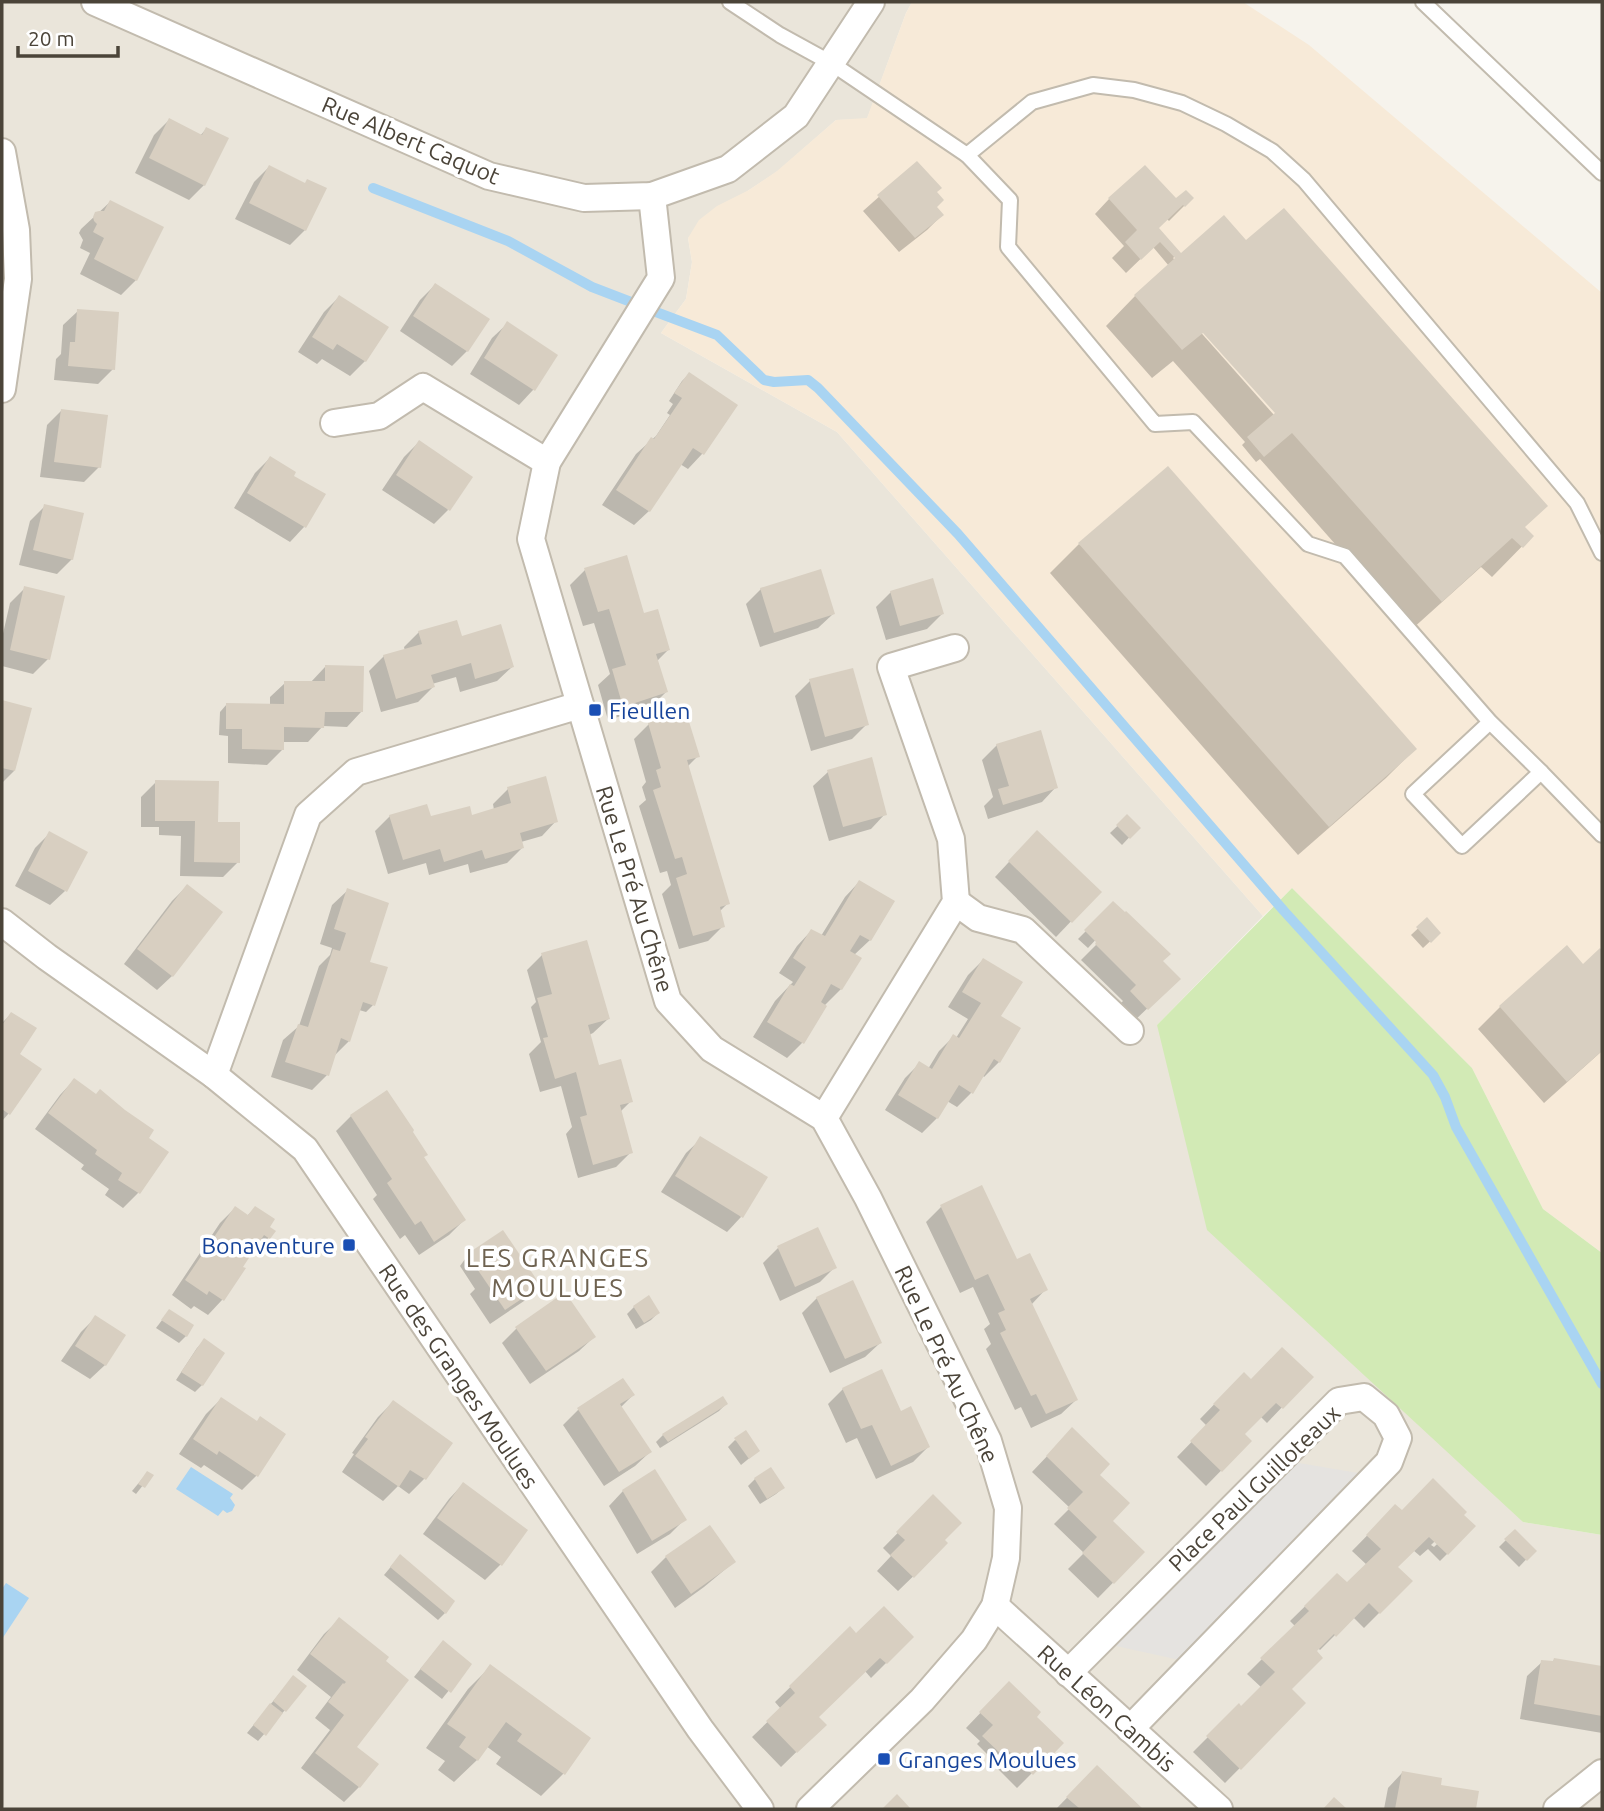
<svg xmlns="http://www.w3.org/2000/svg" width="1604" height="1811" font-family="Ubuntu,sans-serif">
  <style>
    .residential { fill: #eae5da }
    .commercial { fill: #f7ead8 }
    .green { fill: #d2eab5 }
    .parking { fill: #e5e3e0 }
    .water { fill: #a9d4f2 }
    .shadow { fill: #0003; fill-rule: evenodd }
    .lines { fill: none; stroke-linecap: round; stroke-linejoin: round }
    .stream { stroke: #a9d4f2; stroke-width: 10 }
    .building { fill: #d8cfc1 }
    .service-casing { stroke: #c2bbae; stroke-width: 18 }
    .minor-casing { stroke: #c2bbae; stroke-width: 30 }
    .service { stroke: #fff; stroke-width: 14 }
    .minor { stroke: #fff; stroke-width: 26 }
    .transit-dot { fill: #1a4fb4; stroke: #fff; stroke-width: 2.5 }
    .labels { text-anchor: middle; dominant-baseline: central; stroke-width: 7; stroke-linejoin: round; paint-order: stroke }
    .street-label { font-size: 23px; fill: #4b4439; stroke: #fff }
    .transit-label { font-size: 23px; fill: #164399; stroke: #fff; text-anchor: start }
    .quarter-label { font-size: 26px; letter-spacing: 2px; fill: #6e6250; stroke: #fff }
  </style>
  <rect width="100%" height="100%" fill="#f6f3ec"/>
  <polygon class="residential" points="2,2 912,2 906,13 867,119 836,120 778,171 749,190 688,238 692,262 686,299 661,333 837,432 1263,916 1157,1025 1523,1522 1602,1535 1602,1809 5,1809 2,1802"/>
  <polygon class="commercial" points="912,2 1243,2 1309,45 1602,293 1602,1253 1543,1209 1472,1068 1292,888 1263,916 837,432 661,333 686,299 692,262 688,238 699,220 717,206 749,190 777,171 836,120 867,118 906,13"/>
  <polygon class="green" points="1292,888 1472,1068 1543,1209 1602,1253 1602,1535 1523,1522 1207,1230 1157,1025"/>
  <polygon class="parking" points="1281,1460 1376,1476 1193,1663 1098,1642"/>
  <g class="water">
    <polygon points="191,1467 233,1494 230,1498 235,1505 232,1511 227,1513 223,1510 218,1516 176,1489"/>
    <polygon points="6,1583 29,1598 2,1639 2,1589"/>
  </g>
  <g class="shadow">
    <polygon points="169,120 200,136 206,129 204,185 189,200 135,173 154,135"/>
    <polygon points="917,163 935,192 935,207 942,215 927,230 899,252 863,211"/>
    <polygon points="269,167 305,230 290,245 235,219 254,182"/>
    <path d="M1192,198L1169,221L1167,219L1157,229L1179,253L1173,258L1175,260L1524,528L1532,536L1492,577L1481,567L1411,630L1260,459L1256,462L1242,445L1245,442L1173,361L1152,378L1106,326L1135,296L1169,266L1153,247L1126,273L1112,258L1124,246L1095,214L1109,199L1176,201ZM1199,325L1278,415H1274L1196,327Z"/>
    <polygon points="110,202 136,280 121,295 80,274 90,253 80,248 83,240 79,233 81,229"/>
    <polygon points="435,285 467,351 452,366 400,331 420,300"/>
    <polygon points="339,297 386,327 365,361 350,376 322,359 317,364 298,352 324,312"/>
    <polygon points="78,311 113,369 98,384 54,380 56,359 61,354 63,325"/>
    <polygon points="507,324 555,355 533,390 519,405 470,374 492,338"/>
    <polygon points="689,374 736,406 702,454 688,469 680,464 649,511 634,525 602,505 636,454 656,436 670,415 667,413 673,404 669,401 682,381"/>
    <polygon points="62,410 99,467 84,482 40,477 47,425"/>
    <polygon points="419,442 448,510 434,524 382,490 404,457"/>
    <polygon points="270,458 292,477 304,527 290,542 234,508 255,473"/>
    <polygon points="45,506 72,559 57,574 19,565 30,521"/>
    <polygon points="1079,544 1415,749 1386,778 1298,855 1050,573"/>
    <polygon points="585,570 643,615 668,650 657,661 666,692 651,707 608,720 598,685 610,674 594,623 583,626 570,585"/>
    <polygon points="25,588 48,659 33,674 2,666 2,638 10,603"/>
    <polygon points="761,589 833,614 818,628 760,647 746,604"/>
    <polygon points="891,592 942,614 927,629 886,640 876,607"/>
    <polygon points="419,632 461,638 512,667 497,681 460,692 456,677 432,684 433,687 418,702 381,712 369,671 384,656 405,651 404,647"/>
    <polygon points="325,667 361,712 347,727 323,726 308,742 282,742 282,750 267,765 228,763 228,736 219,735 220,712 227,704 270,706 270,697 285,683 310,683"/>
    <polygon points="810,681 867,724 852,739 811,751 795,696"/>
    <polygon points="2,702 30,710 14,771 2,783"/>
    <polygon points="649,724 698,756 687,767 728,903 719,912 723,926 708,941 679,949 662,894 671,885 667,871 660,873 639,806 646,800 642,787 646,782 634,739"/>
    <polygon points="997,745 1056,787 1042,802 988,819 984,806 993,797 982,760"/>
    <polygon points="828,772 885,814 871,829 829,841 813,786"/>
    <polygon points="156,782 217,823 238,862 223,877 180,876 181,836 159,835 159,827 141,827 141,797"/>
    <polygon points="508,789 556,821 542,836 521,842 522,848 507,863 470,873 468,864 429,875 426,863 388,874 375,831 390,816 471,817 494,810 493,804"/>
    <polygon points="1127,817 1138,828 1122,845 1110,833"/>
    <polygon points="50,833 65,891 50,905 15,886 35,848"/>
    <polygon points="1023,847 1099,892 1056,937 995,877"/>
    <polygon points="859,882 870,940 854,955 841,989 824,1006 802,1043 787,1058 753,1037 775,1001 793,982 779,973 797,946 811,931 821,936 845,897"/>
    <polygon points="187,886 172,976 157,990 124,964 172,901"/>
    <polygon points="347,891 368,963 373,1005 366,1012 359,1010 349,1041 334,1056 327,1075 312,1090 271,1077 283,1040 299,1026 319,966 330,955 332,948 320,944 332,905"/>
    <polygon points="1113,904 1161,961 1178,979 1132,1023 1117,1007 1123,1001 1081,960 1103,938 1100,935 1088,948 1078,939"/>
    <polygon points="1427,920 1439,933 1423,948 1411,935"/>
    <polygon points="1600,951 1602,953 1602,1051 1544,1103 1478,1029 1500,1007 1583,966"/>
    <polygon points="542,955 608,1019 593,1033 589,1035 598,1068 631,1101 620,1112 631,1152 616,1167 578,1178 566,1134 572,1127 561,1086 540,1092 529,1054 541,1042 531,1007 536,1002 527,970"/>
    <polygon points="983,960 999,1017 999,1062 984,1077 982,1075 971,1093 957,1107 947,1101 937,1118 922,1133 885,1110 905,1078 919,1064 928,1069 939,1051 954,1036 956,1038 968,1019 948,1007 968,975"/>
    <polygon points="11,1014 18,1054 9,1113 2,1121 2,1023"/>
    <polygon points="74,1080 146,1139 167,1153 138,1193 123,1208 105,1195 109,1189 81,1169 84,1165 35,1129 60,1095"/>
    <polygon points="387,1092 423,1158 464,1220 449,1235 419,1255 405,1235 400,1239 373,1199 377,1195 336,1131 351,1116"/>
    <polygon points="701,1139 741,1217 727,1232 661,1192 686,1153"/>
    <polygon points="981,1188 1017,1262 1046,1289 1031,1305 1076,1400 1061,1414 1031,1428 1021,1407 1015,1410 986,1349 991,1344 984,1329 990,1324 973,1287 960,1293 926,1222 941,1207"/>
    <polygon points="235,1208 246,1217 255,1208 267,1227 269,1237 254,1252 252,1251 241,1268 243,1269 222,1300 208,1315 194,1306 191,1309 172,1295 220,1223"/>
    <polygon points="817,1229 835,1267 820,1282 780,1301 763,1263 778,1248"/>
    <polygon points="468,1255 538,1286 524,1301 490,1324 470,1294 475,1289 460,1266"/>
    <polygon points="852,1282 880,1343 865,1357 830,1373 802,1313 817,1298"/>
    <polygon points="634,1307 658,1313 651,1320 636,1329 627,1314"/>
    <polygon points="169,1311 186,1336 179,1343 156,1328"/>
    <polygon points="96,1317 105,1365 90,1379 61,1361 81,1332"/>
    <polygon points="517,1328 594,1337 579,1351 530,1384 502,1343"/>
    <polygon points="204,1341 223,1353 202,1385 195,1392 176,1380 197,1348"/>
    <polygon points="1311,1377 1267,1423 1260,1416 1243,1434 1250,1441 1206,1486 1177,1457 1207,1426 1200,1419 1229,1389 1251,1381"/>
    <polygon points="623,1380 633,1395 620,1408 650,1452 635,1466 604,1486 563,1425 578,1410"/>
    <polygon points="843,1389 928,1447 913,1462 876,1479 857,1438 846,1443 828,1404"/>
    <polygon points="221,1399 257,1475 242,1490 204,1465 201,1468 179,1454 206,1414"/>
    <polygon points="393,1402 450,1444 424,1479 409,1494 398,1486 383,1501 342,1472 354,1454 352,1453 378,1417"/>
    <polygon points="726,1404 719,1411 660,1448 656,1442 663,1435"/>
    <polygon points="1072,1430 1098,1475 1111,1521 1143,1552 1098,1598 1068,1569 1084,1553 1054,1524 1070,1508 1032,1472"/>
    <polygon points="735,1440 758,1451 741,1465 728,1447"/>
    <polygon points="147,1473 151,1475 136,1494 132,1491"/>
    <polygon points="755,1479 783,1488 776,1494 760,1504 748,1486"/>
    <polygon points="463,1484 526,1530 500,1565 485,1580 423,1534 449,1499"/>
    <polygon points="623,1491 685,1519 670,1534 637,1554 609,1506"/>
    <polygon points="933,1497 943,1540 928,1562 898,1591 877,1571 891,1556 883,1548"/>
    <polygon points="1395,1507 1402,1513 1465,1512 1431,1545 1434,1547 1464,1518 1474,1527 1440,1561 1428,1549 1420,1556 1413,1550 1396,1567 1411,1581 1364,1628 1353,1617 1320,1650 1318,1648 1289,1689 1304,1703 1225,1783 1193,1752 1239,1706 1241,1709 1262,1688 1247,1674 1295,1626 1290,1621 1337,1575 1347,1585 1367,1565 1352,1551"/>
    <polygon points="1515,1531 1534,1551 1519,1567 1499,1547"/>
    <polygon points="666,1557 734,1562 704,1587 675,1608 651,1572"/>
    <polygon points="394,1563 445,1613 438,1620 384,1575"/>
    <polygon points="339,1620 359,1787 344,1802 301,1768 330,1730 315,1718 331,1697 297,1670 324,1634"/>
    <polygon points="850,1629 856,1636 912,1637 871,1678 865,1671 817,1718 824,1725 781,1767 752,1737 781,1709 775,1702"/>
    <polygon points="436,1650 470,1664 442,1699 414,1677"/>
    <polygon points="1554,1660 1602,1668 1602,1733 1520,1719 1527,1676 1542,1662 1551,1663"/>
    <polygon points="490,1667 589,1739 563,1774 541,1796 496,1764 501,1757 486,1746 477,1760 454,1782 438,1770 445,1761 426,1748 468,1689"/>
    <polygon points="293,1677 285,1710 258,1741 247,1733"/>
    <polygon points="1009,1683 1034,1717 1062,1743 1017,1788 993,1764 995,1762 977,1744 980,1741 966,1728"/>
    <polygon points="1097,1767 1141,1809 1056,1809"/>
    <polygon points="1402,1773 1439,1786 1477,1793 1475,1809 1384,1809 1388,1788"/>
  </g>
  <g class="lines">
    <g class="stream">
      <polyline points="373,188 508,241 592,287 631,302"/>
      <polyline points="656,312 717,335 764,380 774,382 808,380 818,388 958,534 1284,911 1433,1075 1445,1097 1456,1127 1602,1384"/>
    </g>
  </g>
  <g class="building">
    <polygon points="169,118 202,135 206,127 229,138 205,186 149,158"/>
    <polygon points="917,161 942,188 937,192 944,200 937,207 944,215 915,238 877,195"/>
    <polygon points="269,165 305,183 307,179 327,188 306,231 249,203"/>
    <polygon points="1145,165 1176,198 1186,190 1194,198 1185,207 1183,205 1159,228 1181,253 1224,215 1246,240 1284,208 1548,506 1525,527 1534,536 1523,548 1512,538 1442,602 1292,433 1264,457 1247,437 1275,413 1203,333 1182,350 1134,295 1175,258 1160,242 1141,260 1125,242 1137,230 1108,198"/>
    <polygon points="110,200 164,227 137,281 94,259 104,238 93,232 97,224 94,221 93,217 95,212 99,211 104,211"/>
    <polygon points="435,283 490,319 468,352 413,316"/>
    <polygon points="339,295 389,327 366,362 337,344 333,350 312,337"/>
    <polygon points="77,309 119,312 115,370 68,366 70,342 75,342"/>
    <polygon points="507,321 558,355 535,391 484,358"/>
    <polygon points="689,372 738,405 704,455 693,448 650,512 616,490 651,437 654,439 682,398 674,393"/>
    <polygon points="61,409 108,415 101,468 54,462"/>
    <polygon points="419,440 473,477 450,511 396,475"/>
    <polygon points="270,456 296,472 294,476 326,494 306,528 247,493"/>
    <polygon points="1168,466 1417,749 1329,827 1078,543"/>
    <polygon points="44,504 84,513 73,560 33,550"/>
    <polygon points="627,555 644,613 658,609 670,650 656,654 668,692 623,707 612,669 626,665 609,609 598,612 584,568"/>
    <polygon points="821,569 835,614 774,633 760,588"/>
    <polygon points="933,578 944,614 900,626 890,591"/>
    <polygon points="24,586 65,596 50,660 10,650"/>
    <polygon points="457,620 462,636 501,624 514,667 475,679 471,663 431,675 435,687 396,699 383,655 422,644 418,631"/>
    <polygon points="325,665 364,666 363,712 325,712 324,728 284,727 284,750 242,749 242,729 226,729 226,703 284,704 284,681 325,681"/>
    <polygon points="853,668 869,725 825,737 809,679"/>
    <polygon points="2,700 32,708 15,771 2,768"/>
    <polygon points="686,712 700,757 687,760 730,904 720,907 725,927 693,936 676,878 687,874 682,857 675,859 653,790 661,787 656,770 661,768 648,723"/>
    <polygon points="1041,730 1058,788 1003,805 998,789 1009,786 996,744"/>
    <polygon points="872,757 887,815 843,827 827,770"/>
    <polygon points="546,776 558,822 520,833 524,848 485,859 482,850 444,862 440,849 403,860 389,815 427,804 431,816 470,806 472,815 511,803 507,787"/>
    <polygon points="155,780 219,781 218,822 240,822 240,863 194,862 195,821 155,821"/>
    <polygon points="1127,814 1141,828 1130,839 1116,825"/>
    <polygon points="1037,830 1102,892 1072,923 1008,861"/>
    <polygon points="49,831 88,852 67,892 28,871"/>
    <polygon points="859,880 895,901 871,941 860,935 850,951 862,958 842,990 831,984 821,1002 827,1006 804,1044 767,1022 790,984 794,986 806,967 793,958 811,929 825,936"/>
    <polygon points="187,884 223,912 173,977 137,949"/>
    <polygon points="347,888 389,903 370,962 388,967 375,1006 363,1002 350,1042 341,1038 329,1076 285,1062 298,1024 308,1027 333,949 340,951 346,933 334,929"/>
    <polygon points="1113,901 1125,912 1126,911 1171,954 1163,961 1181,979 1148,1010 1130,991 1136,985 1095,944 1096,942 1084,930"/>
    <polygon points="1427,917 1441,933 1431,943 1416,927"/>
    <polygon points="587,940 610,1019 588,1025 599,1065 621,1059 633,1102 620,1105 633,1153 593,1165 580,1117 587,1115 576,1072 555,1079 543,1038 548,1037 537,998 552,994 541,953"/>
    <polygon points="1567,945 1583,964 1600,948 1602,951 1602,1051 1567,1082 1499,1006"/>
    <polygon points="983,958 1023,982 1001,1016 1021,1028 1000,1063 994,1059 973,1094 959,1085 938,1119 898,1095 919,1061 932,1069 953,1034 959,1038 981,1003 962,992"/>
    <polygon points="11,1012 37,1028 20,1054 42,1069 10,1115 2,1109 2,1025"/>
    <polygon points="74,1078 96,1094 100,1089 125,1110 154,1130 149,1138 169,1152 140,1194 118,1180 122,1173 95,1154 97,1150 48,1113"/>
    <polygon points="387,1090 414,1130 413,1132 428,1155 424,1157 466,1220 434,1242 421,1221 415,1225 387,1183 392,1179 350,1115"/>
    <polygon points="700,1136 768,1177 743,1218 675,1176"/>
    <polygon points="982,1185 1017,1259 1030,1253 1048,1290 1030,1299 1078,1400 1046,1414 1036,1394 1031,1396 1000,1333 1006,1330 998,1313 1005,1310 988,1274 975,1280 940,1205"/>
    <polygon points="235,1206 248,1215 255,1206 275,1219 270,1227 276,1231 270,1239 264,1235 243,1267 246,1268 224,1301 209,1291 207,1295 185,1280"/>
    <polygon points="818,1227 837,1268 795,1287 777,1246"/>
    <polygon points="503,1230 541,1286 505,1310 467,1254"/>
    <polygon points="853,1280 882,1343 845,1359 816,1297"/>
    <polygon points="565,1292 596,1337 546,1371 515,1327"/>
    <polygon points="649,1295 660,1313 644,1323 633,1306"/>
    <polygon points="169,1309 194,1325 187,1337 161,1320"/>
    <polygon points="95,1315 126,1335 106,1366 75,1346"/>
    <polygon points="204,1338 225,1353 203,1386 181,1372"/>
    <polygon points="1282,1347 1314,1377 1283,1409 1276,1403 1245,1434 1252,1441 1222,1472 1190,1441 1220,1410 1213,1404 1244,1372 1251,1379"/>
    <polygon points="882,1369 901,1411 911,1406 930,1447 891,1466 872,1425 861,1429 842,1388"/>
    <polygon points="623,1378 635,1395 620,1404 652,1452 619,1472 577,1408"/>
    <polygon points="723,1396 728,1404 668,1442 662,1434"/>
    <polygon points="221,1397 257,1421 260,1416 286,1434 258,1477 219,1451 217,1455 193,1439"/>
    <polygon points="393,1400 453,1443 426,1480 410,1470 399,1487 355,1456 368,1439 365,1437"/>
    <polygon points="1072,1427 1110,1464 1100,1475 1130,1503 1113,1521 1145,1552 1114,1584 1082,1553 1097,1537 1067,1508 1083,1492 1046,1456"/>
    <polygon points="746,1430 760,1451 749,1459 734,1438"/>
    <polygon points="771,1467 785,1488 767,1499 754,1478"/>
    <polygon points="655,1469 687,1520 652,1541 622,1490"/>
    <polygon points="147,1471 154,1475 145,1488 138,1484"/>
    <polygon points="1433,1478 1467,1512 1464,1515 1476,1526 1448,1555 1429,1537 1398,1567 1413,1581 1380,1614 1369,1603 1336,1637 1334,1634 1317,1651 1323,1658 1292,1689 1306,1703 1241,1770 1206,1736 1239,1703 1241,1706 1275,1672 1260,1658 1309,1611 1304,1606 1337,1573 1347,1582 1381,1549 1366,1535 1395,1504 1402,1510"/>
    <polygon points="463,1482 528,1530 502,1566 437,1518"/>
    <polygon points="933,1494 962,1523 945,1540 948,1543 914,1578 890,1555 905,1540 896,1532"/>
    <polygon points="710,1525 736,1562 691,1594 665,1556"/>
    <polygon points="1515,1529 1537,1551 1527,1561 1504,1539"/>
    <polygon points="400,1554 455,1601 446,1614 390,1567"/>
    <polygon points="884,1606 914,1637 887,1664 880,1658 819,1717 827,1725 797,1753 766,1721 795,1693 789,1686 850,1626 856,1633"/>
    <polygon points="339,1617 389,1657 386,1661 409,1680 357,1747 379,1764 360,1788 315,1753 344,1715 328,1702 343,1683 344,1684 346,1682 310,1654"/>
    <polygon points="443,1640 472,1664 451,1693 420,1669"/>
    <polygon points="1554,1658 1602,1666 1602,1716 1534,1704 1541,1660 1553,1661"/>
    <polygon points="490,1664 591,1738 565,1775 517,1741 522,1734 506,1722 478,1761 459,1747 466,1737 447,1724"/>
    <polygon points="293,1675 307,1686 286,1712 273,1701"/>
    <polygon points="1009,1681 1041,1712 1037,1717 1064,1743 1033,1775 1006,1748 1001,1754 982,1736 993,1725 979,1712"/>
    <polygon points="270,1703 283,1713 266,1736 253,1725"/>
    <polygon points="1097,1765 1121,1788 1143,1809 1080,1809 1066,1797"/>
    <polygon points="1402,1771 1442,1778 1441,1785 1479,1791 1476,1809 1395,1809"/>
    <polygon points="897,1794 911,1809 882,1809"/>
    <polygon points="1334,1797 1347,1809 1323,1809"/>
  </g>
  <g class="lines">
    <defs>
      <g id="service">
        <polyline points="730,2 780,35 831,63 967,155 1032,102 1093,85 1134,90 1182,103 1226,124 1272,151 1304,180 1577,503 1602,553"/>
        <polyline points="1423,2 1602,173"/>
        <polyline points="967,155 1010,200 1008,247 1155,424 1193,422 1308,544 1345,556 1490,722 1413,794 1462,846 1541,772 1490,722"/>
        <polyline points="1541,772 1602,835"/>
      </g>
      <g id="minor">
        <polyline points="95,2 489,176 584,198 652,196 728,169 796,116 871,2"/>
        <polyline points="2,152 16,230 18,279 2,389"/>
        <polyline points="652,196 661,278 547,462 531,539 668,1001 712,1049 824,1118 868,1198 988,1441 1008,1508 1006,1558 995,1606 974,1640 922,1700 810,1809"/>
        <polyline points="334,423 379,416 423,387 547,462"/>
        <polyline points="956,902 978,918 1023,930 1130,1031"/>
        <polyline points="2,922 47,957 214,1075 305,1149 700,1729 760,1809"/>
        <polyline points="214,1075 308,815 356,772 580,705"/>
        <polyline points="824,1118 956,902 951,839 891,667 955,648"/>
        <polyline points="995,1606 1219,1809"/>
        <polyline points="1068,1673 1339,1401 1364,1397 1386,1415 1398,1438 1389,1462 1130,1729"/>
        <polyline points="1557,1809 1602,1773"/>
      </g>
    </defs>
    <use href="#service" class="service-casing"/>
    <use href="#minor" class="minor-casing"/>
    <use href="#service" class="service"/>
    <use href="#minor" class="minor"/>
  </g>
  <g class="transit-dot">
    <rect x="588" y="703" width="14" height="14" rx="3.5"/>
    <rect x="342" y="1238" width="14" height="14" rx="3.5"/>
    <rect x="877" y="1752" width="14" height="14" rx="3.5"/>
  </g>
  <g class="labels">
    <g class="street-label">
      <text transform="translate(411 140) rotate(23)">Rue Albert Caquot</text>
      <text transform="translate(635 889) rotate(73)">Rue Le Pré Au Chêne</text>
      <text transform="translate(947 1364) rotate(65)">Rue Le Pré Au Chêne</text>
      <text transform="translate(459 1376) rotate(56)">Rue des Granges Moulues</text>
      <text transform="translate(1254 1488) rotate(-44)">Place Paul Guilloteaux</text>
      <text transform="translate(1107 1708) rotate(42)">Rue Léon Cambis</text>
    </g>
    <g class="transit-label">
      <text x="609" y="710">Fieullen</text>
      <text x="335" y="1245" text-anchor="end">Bonaventure</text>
      <text x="898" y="1759">Granges Moulues</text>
    </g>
    <g class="quarter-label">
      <text x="558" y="1257">LES GRANGES<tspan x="558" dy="30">MOULUES</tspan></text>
    </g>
  </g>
  <rect width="1604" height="1811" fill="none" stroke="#4b4439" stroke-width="7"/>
  <path d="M18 46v10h100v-10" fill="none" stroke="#4b4439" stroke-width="3.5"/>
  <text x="28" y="46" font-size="21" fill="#4b4439" stroke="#ffffff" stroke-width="5" paint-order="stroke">20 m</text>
</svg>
